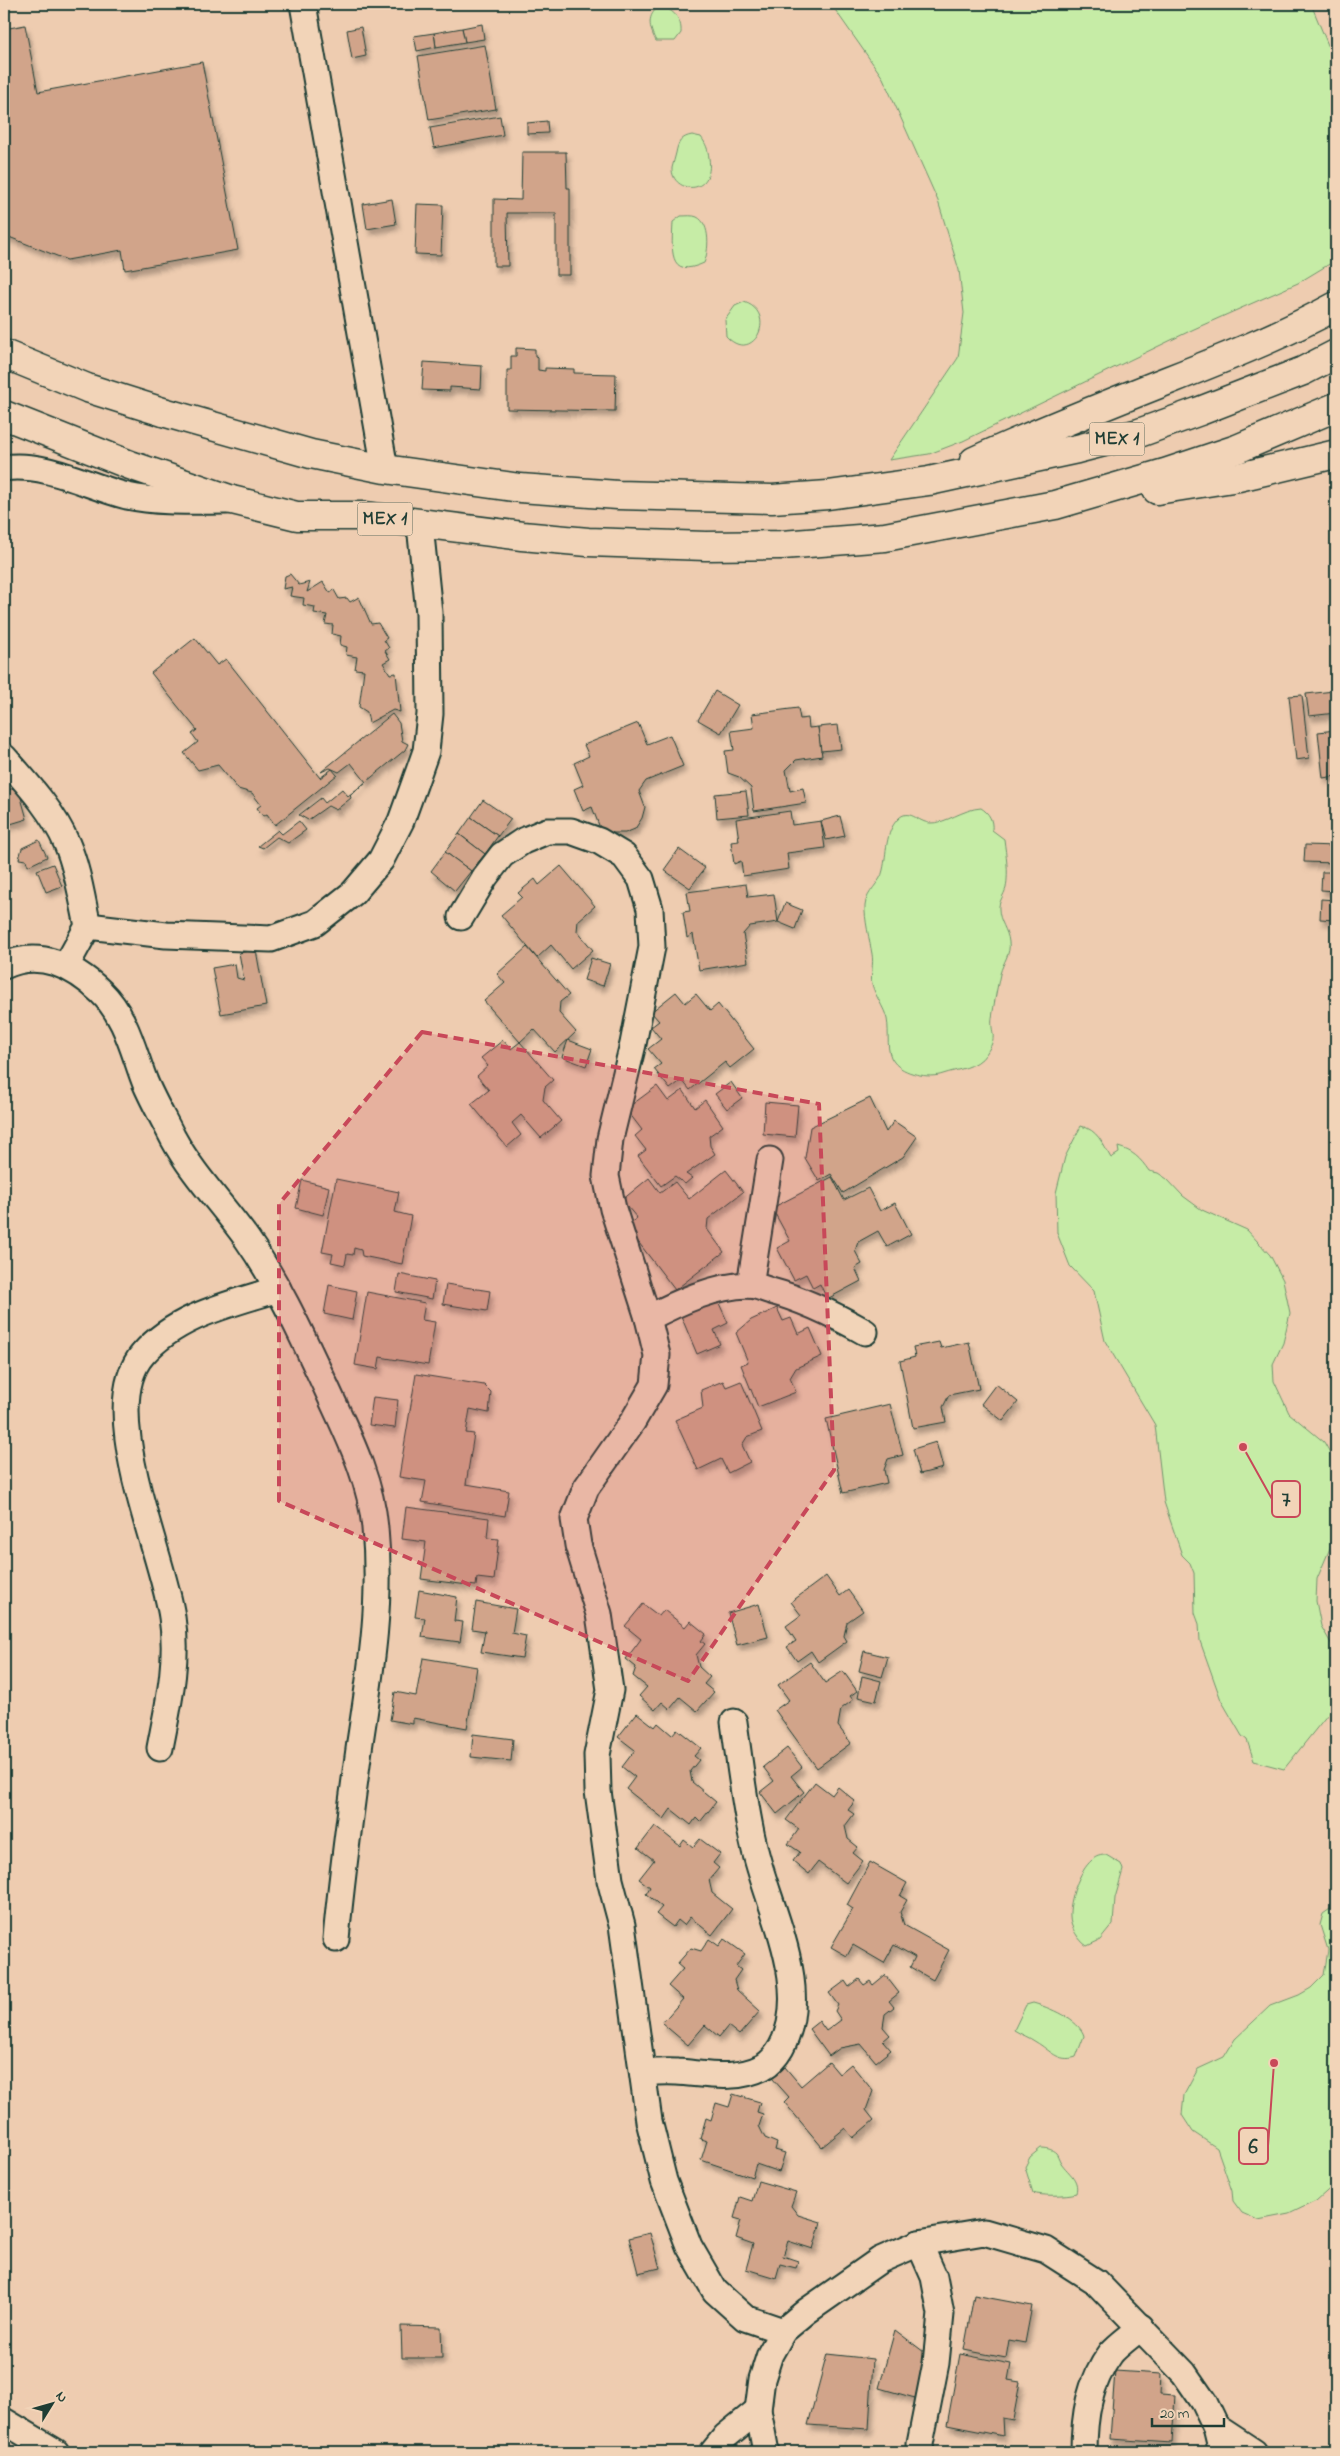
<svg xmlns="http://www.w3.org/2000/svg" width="1340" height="2456" font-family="'Indie Flower',sans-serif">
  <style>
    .green { fill: #c6eca6; stroke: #72946d }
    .building { fill: #d1a48a; stroke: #1f3d34; filter: url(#shadow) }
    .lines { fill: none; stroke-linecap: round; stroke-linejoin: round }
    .minor-casing { stroke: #1f3d34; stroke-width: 29 }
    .trunk-casing { stroke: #1f3d34; stroke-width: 31 }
    .minor { stroke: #f2d4b8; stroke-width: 25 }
    .trunk { stroke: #f2d4b8; stroke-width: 28 }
    .marked { fill: #c84859; fill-opacity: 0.2; stroke: #c84859; stroke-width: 4; stroke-dasharray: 10 6; stroke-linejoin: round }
    .labels { text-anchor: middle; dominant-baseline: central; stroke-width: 4; stroke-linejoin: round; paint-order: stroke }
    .shield { fill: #f2d4b8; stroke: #5e6a5c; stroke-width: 1 }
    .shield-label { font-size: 19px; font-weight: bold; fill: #1f3d34 }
    .leader { fill: none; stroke: #c84859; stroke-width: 2 }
    .callout-dot { fill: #c84859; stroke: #f2d4b8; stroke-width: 2 }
    .callout { fill: #f2d4b8; stroke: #c84859; stroke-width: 2 }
    .callout-label { font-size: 21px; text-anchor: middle; font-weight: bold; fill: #1f3d34 }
  </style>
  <defs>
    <filter id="shadow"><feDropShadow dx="3" dy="5.5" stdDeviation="2.5" flood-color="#0004"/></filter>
  </defs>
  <rect width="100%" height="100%" fill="#eeccb0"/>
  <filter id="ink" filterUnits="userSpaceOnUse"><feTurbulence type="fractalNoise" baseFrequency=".02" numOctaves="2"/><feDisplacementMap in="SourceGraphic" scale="10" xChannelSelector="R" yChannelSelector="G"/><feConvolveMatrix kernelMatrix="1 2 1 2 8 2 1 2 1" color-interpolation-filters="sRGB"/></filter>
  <g filter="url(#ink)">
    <g class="green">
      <polygon points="831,4 1311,4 1330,50 1330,105 1336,112 1336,260 1298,283 1194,329 963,441 929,454 889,460 958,358 964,313 959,270 938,201 883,78"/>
      <path d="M660,6C674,10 682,19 681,33L675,41H656C649,28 646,15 660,6Z"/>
      <path d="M692,135L701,137C706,144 708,149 709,158C715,198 671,193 672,168C673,163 675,158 676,153C678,142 681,137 692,135Z"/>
      <path d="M681,216C686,216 693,215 697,217C711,224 709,251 704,263C667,280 672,248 673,222Z"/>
      <path d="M744,302C779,313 753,366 726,336L725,320L735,306Z"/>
      <path d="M981,808C989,813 993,820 992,830L1004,839C1006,856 1009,871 1006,888C1004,895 998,903 999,909C999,921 1008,930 1009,942C1011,954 1003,962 1000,974C997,988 994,1004 992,1018C990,1034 999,1035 986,1054C977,1068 958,1069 943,1074C929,1079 903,1074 894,1062C885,1052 890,1034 887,1019C884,1007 875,996 872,984C870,975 874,964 872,954C870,942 864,917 865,906C866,891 881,883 883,870C887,853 885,832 898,819C909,807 918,823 931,823C945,824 963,809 981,808Z"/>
      <path d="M1081,1126C1098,1130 1102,1143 1111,1158L1119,1153L1118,1147C1133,1151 1140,1158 1149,1171L1158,1173L1167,1179L1183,1196L1202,1210L1247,1230L1270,1255L1283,1280L1290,1313L1283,1343L1273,1364L1274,1381L1289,1413L1324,1442L1336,1463V1534L1317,1579L1316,1601L1321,1626L1336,1652V1704L1284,1769L1254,1761L1247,1740L1242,1736L1221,1700L1200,1641L1199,1624L1195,1613L1194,1573L1190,1563L1182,1555L1164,1502L1155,1425L1105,1341L1094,1291L1070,1266L1057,1233L1056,1193L1065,1157Z"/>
      <path d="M1106,1855L1121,1864L1123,1870L1115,1898L1113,1924L1100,1940L1087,1946C1079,1941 1070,1927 1070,1917C1069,1900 1079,1871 1092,1860C1096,1856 1101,1855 1106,1855Z"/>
      <polygon points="1336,1905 1336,2183 1316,2201 1289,2214 1258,2220 1242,2213 1233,2201 1232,2191 1217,2148 1193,2132 1182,2115 1184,2095 1198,2069 1224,2057 1235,2039 1270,2006 1299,1995 1311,1988 1324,1975 1328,1950 1320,1925 1323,1914"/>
      <path d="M1033,2003C1048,2007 1080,2020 1084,2036L1076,2057C1058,2063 1050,2050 1036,2042C1029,2037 1022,2035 1014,2030L1026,2005Z"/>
      <path d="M1041,2148C1046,2148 1052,2149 1056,2153C1057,2154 1059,2159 1060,2161C1066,2172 1080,2178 1076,2193C1068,2196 1040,2196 1033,2193L1025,2167L1030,2157Z"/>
    </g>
    <g class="building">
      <polygon points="482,24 484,39 465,42 462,28"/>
      <polygon points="25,25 38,92 202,62 238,250 125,270 122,250 67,260 4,235 4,29"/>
      <polygon points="361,27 366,56 352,59 347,30"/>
      <polygon points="462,28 465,42 436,47 434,33"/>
      <polygon points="434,33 436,47 417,51 414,36"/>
      <polygon points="485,45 496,109 429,120 418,56"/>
      <polygon points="500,116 503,135 434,148 430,128"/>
      <polygon points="547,121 548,133 527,134 527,123"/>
      <polygon points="522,152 566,152 567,188 570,188 570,275 556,275 556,213 507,213 508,266 494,266 494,199 521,200"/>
      <polygon points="392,199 396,224 367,229 363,204"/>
      <polygon points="417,204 443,205 441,255 415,254"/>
      <polygon points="516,348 535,349 535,356 538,357 538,370 545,371 545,368 574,369 574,373 616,374 615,411 507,409 507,370 511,370 511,356 516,356"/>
      <polygon points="424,362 482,366 481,389 450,387 450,391 422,390"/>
      <polygon points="290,574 299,585 310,582 307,592 323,582 330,593 334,590 339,599 347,598 350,602 359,597 371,624 378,623 387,638 384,640 389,648 385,651 390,659 383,663 390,674 396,673 400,712 393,710 369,723 367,712 359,707 364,670 355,669 357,657 346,655 347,647 340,645 341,636 332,634 333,625 325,624 327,615 314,613 315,607 303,605 304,598 290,596 292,587 283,589 285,576"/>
      <polygon points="195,638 217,665 226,659 320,778 332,769 337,775 275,825 267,814 263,816 257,808 261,805 252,793 238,789 218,765 198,770 184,753 198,742 192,734 197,730 151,673"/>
      <polygon points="715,691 738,705 721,733 698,720"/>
      <polygon points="1334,691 1336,713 1309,716 1306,694"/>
      <polygon points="1302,695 1309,758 1296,760 1289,696"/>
      <polygon points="798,708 800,719 808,718 809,728 818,727 822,756 796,760 786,770 790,791 803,788 806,803 754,811 751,788 739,777 728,773 725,751 734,750 731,731 754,728 752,714"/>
      <polygon points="392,714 399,723 402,741 408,744 405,750 350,795 351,798 336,810 328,806 308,820 299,815 321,798 325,803 342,789 348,796 366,782 351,763 339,772 330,768 321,772"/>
      <polygon points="638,723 647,744 670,735 683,766 646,781 639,791 645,807 642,818 635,829 625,833 613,833 600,828 592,807 583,811 574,789 583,785 574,763 589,756 584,745"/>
      <polygon points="838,725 841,749 821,751 818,727"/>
      <polygon points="1336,730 1336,776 1323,778 1318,732"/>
      <polygon points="18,787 27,819 7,825 4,815 4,791"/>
      <polygon points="746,791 749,815 717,818 715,794"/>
      <polygon points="483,800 511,819 498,836 471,817"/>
      <polygon points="790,811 792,825 821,821 825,848 787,853 789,869 743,876 741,861 734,864 731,842 739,841 736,819"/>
      <polygon points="840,816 845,836 826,840 821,821"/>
      <polygon points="471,817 498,836 485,854 459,834"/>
      <polygon points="299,821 306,830 288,843 277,837 263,848 258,846 278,830 282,834"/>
      <polygon points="459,834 485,854 471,871 445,852"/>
      <polygon points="39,840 47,857 28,866 26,860 19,859 22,848"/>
      <polygon points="1305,845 1336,846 1336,863 1304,862"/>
      <polygon points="679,849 705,868 690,888 664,870"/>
      <polygon points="445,852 471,871 455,891 431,871"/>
      <polygon points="53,864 62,886 46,892 37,870"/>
      <polygon points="561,866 595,906 578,921 577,931 593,950 571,969 551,945 537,958 501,915 522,897 518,893 535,879 539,885"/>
      <polygon points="1322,872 1336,872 1336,891 1321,890"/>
      <polygon points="746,884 748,897 774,894 778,922 750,926 743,934 748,962 699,970 693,934 687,938 683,912 690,911 687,892"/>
      <polygon points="1321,899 1336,900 1336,920 1320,919"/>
      <polygon points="785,903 802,910 795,929 778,922"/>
      <polygon points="527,947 569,995 560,1002 559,1013 576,1032 555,1052 534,1029 520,1042 484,1001 505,983 497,974"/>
      <polygon points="256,950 266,1006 221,1014 212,968 235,964 237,978 244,980 239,953"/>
      <polygon points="591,958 610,964 603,986 584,980"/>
      <polygon points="676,992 685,1003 696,994 710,1011 718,1004 754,1049 730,1068 725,1062 690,1090 682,1080 670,1089 654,1069 661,1064 648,1049 661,1039 651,1027 659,1021 651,1012"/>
      <polygon points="503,1040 511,1049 520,1042 553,1080 545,1087 543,1100 561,1121 541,1138 521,1115 512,1123 521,1135 507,1147 471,1104 489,1090 477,1076 488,1066 481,1058"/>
      <polygon points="568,1040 592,1049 586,1066 562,1057"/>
      <polygon points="731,1082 742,1098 727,1109 715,1094"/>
      <polygon points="657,1086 668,1101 683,1090 695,1108 705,1100 723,1126 709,1136 710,1146 715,1154 686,1174 692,1178 685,1184 675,1176 661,1186 638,1156 646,1150 635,1136 642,1130 626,1109"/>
      <polygon points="870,1098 886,1132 894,1121 917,1137 903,1157 843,1193 831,1174 819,1181 805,1158 810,1127"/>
      <polygon points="765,1102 798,1105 795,1137 763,1134"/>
      <polygon points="726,1170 743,1192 708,1219 707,1229 724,1252 675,1290 626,1226 637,1218 622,1200 649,1178 660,1193 675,1182 689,1199"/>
      <polygon points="832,1177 844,1200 868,1188 880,1211 895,1203 911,1234 887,1247 878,1231 858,1242 855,1251 862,1264 855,1268 861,1281 827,1299 820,1284 813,1288 806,1274 794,1280 777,1248 790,1241 772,1208"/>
      <polygon points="336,1179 399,1192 395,1212 411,1216 402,1264 362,1256 361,1250 354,1248 353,1255 347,1254 345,1265 331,1262 333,1254 322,1252"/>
      <polygon points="302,1180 329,1187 323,1215 296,1208"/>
      <polygon points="399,1274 435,1281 432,1299 396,1292"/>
      <polygon points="446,1284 490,1291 487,1311 443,1304"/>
      <polygon points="329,1285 357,1291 352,1320 324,1314"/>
      <polygon points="367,1292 425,1303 422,1320 435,1322 428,1365 380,1357 378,1369 355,1365"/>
      <polygon points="718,1301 728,1323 714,1330 720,1344 697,1354 681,1316"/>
      <polygon points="777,1308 783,1321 791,1318 798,1334 810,1328 822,1356 796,1368 790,1378 796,1392 758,1407 741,1365 748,1362 736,1333 751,1320"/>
      <polygon points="939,1342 941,1348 969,1342 979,1389 949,1395 943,1407 946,1422 913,1428 900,1361 915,1357 913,1347"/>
      <polygon points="416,1374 484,1385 491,1392 489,1413 470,1409 466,1433 474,1434 466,1484 509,1491 505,1516 422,1502 426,1481 399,1477"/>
      <polygon points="723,1381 726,1387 741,1381 762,1431 747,1437 742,1445 750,1462 728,1473 721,1459 698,1470 675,1420 703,1408 701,1390"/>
      <polygon points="996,1384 1018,1402 1003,1421 981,1404"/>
      <polygon points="373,1397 398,1400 395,1428 369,1425"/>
      <polygon points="890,1404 903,1455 888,1459 884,1470 887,1483 843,1493 826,1419"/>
      <polygon points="936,1442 943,1468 920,1474 913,1449"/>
      <polygon points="406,1507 489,1518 487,1538 499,1539 494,1580 477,1578 476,1586 421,1579 426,1542 402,1539"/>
      <polygon points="826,1576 840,1596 848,1590 863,1611 847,1622 844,1636 847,1641 818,1662 811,1651 797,1661 787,1647 796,1641 786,1626 801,1615 791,1602"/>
      <polygon points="419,1590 457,1597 454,1621 463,1622 460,1642 422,1637 425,1618 415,1617"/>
      <polygon points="476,1602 516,1609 512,1633 526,1636 522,1658 481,1652 485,1631 472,1629"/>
      <polygon points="643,1604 659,1616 664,1610 685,1627 690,1621 706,1634 701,1641 705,1644 696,1655 699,1667 710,1677 704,1684 714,1692 697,1711 680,1697 670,1709 662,1702 655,1710 639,1696 647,1687 633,1676 636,1667 626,1659 641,1639 625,1626"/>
      <polygon points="759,1604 768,1637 737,1645 728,1613"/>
      <polygon points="864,1651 888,1657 882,1677 859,1671"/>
      <polygon points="423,1658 477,1667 467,1728 413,1718 413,1724 390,1720 395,1692 416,1696"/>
      <polygon points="810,1662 825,1683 843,1671 857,1691 850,1696 853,1700 841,1709 838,1726 851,1743 817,1768 775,1710 789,1700 778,1685"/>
      <polygon points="862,1676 881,1681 876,1701 858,1697"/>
      <polygon points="637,1713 655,1727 658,1723 672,1735 677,1729 701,1748 694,1756 699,1760 690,1771 692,1782 716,1802 700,1822 696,1818 691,1825 671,1809 664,1819 626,1789 635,1777 622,1767 635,1750 618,1737"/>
      <polygon points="473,1734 513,1739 511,1761 471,1757"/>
      <polygon points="787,1748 802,1767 791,1776 804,1792 777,1814 760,1792 774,1781 763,1767"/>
      <polygon points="815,1782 832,1795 838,1787 855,1801 848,1810 854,1814 845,1826 848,1839 858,1847 853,1853 863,1861 846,1883 818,1862 809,1874 793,1861 800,1852 788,1844 799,1829 786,1820"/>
      <polygon points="655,1826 680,1846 684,1840 693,1847 700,1839 720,1854 713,1863 719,1868 709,1880 712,1893 732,1909 712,1935 690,1917 684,1925 678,1920 673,1927 656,1914 662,1907 646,1894 650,1887 639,1879 654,1860 638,1848"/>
      <polygon points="870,1862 907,1883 900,1896 907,1900 900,1912 904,1925 949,1950 933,1980 910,1967 915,1957 894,1945 884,1963 853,1945 847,1956 831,1947 853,1909 847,1905"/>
      <polygon points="709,1939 719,1946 724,1939 745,1954 736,1966 741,1970 734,1980 737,1990 760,2011 739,2035 728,2026 719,2037 705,2025 688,2045 662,2023 683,1999 668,1986 683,1969 677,1964 691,1948 701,1951"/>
      <polygon points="885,1975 899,1993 889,2001 894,2007 885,2014 883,2027 890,2035 883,2041 891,2050 876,2062 861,2044 840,2048 829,2056 809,2029 819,2021 826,2031 841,2020 835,2011 838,2005 829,1993 845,1981 849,1987 859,1979 864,1985 870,1981 873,1985"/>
      <polygon points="829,2062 839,2074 851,2064 873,2091 866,2110 874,2120 853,2138 845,2128 822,2147 784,2102 789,2097 772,2078 785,2067 801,2086"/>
      <polygon points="733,2094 760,2102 757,2112 763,2114 759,2126 765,2138 777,2143 775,2150 785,2153 779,2172 756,2164 752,2177 701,2160 707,2141 700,2139 706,2118 711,2120 716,2103 729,2107"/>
      <polygon points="758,2181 796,2192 791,2206 798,2215 821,2222 813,2249 788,2241 783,2256 798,2261 796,2268 780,2264 776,2278 746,2269 753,2244 736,2238 741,2220 734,2218 740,2197 752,2201"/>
      <polygon points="650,2233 660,2268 638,2273 629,2238"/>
      <polygon points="974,2295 1032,2306 1025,2343 1009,2340 1006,2358 964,2350"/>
      <polygon points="401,2326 441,2327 442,2358 402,2358"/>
      <polygon points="895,2330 928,2355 915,2398 879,2388"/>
      <polygon points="827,2354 873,2359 869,2429 808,2425"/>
      <polygon points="960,2354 1011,2364 1008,2380 1020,2382 1013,2420 1002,2418 1003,2436 947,2425"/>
      <polygon points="1115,2371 1161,2374 1160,2394 1175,2395 1172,2443 1110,2439"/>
    </g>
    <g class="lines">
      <defs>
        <g id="minor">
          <polyline points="303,4 385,469"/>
          <path d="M4,468C46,462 87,486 127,496C160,503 194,501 227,501"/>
          <path d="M4,757C27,783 53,811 67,844C78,870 82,899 88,926L66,966"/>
          <polyline points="461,917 485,877 502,855 523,841 547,831 571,831 599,841 624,856 641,879 650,909 652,947 633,1044 610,1139 606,1176 613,1209 648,1318 657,1355 654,1385 633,1421 586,1488 574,1519 578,1545 599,1614 610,1690 597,1755 598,1791 610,1880 622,1925 649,2121 664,2181 689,2246 715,2291 745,2318 783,2331"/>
          <polyline points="88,926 166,935 271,939 315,923 353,893 381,860 401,821 414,785 426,751 430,714 429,613 420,525"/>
          <path d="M4,966C39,949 74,966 101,992C126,1016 133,1051 145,1082C153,1101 164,1120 173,1138C193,1175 223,1205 247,1239C280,1286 303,1338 327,1389C347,1433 371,1479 375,1528C382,1601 371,1670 360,1742C351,1808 342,1873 336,1939"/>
          <polyline points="750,1285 770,1160"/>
          <path d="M648,1318C679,1302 713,1286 749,1285C756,1285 764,1289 771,1291C805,1300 835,1315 865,1332"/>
          <path d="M160,1748C168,1706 179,1661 172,1617C163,1552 95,1408 143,1354C177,1315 231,1304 278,1289"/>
          <path d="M643,2073C654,2072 666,2071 677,2072C707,2074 735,2081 763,2067C770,2063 777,2055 781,2048C814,1988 767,1906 754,1846C744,1805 740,1764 734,1722"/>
          <polyline points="919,2243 934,2277 941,2314 936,2363 920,2444 921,2452"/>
          <polyline points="4,2421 56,2452"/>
          <polyline points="1216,2427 1254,2452"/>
          <polyline points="713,2452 726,2436 758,2410"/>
          <polyline points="766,2452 758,2410 762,2379 770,2354 783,2331 807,2311 880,2260 919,2243 984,2232 1046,2250 1096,2282 1184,2373 1204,2402 1216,2427 1222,2452"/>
          <path d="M1084,2452C1084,2416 1089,2383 1111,2353C1119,2344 1131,2336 1141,2327"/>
        </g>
        <g id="trunk">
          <polyline points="4,354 87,388 163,412 311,454 385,469 520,488 618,495 772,499 828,495 929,481 1077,449 1139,433 1200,411 1303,371 1336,354"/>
          <polyline points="4,415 130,465 232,500 297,516 364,516 522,536 588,542 706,546 782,545 885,537 1055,505 1165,473 1237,449 1336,407"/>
          <path d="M974,461C1038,432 1103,406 1169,380C1225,358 1283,335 1336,306"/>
          <polyline points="1157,490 1239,477 1336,454"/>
        </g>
      </defs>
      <use href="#minor" class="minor-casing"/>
      <use href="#trunk" class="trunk-casing"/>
      <use href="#minor" class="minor"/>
      <use href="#trunk" class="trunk"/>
    </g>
  </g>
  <path class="marked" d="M422,1032L819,1104L834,1470L688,1681L279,1501V1204Z"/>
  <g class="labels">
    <g class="shield">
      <rect x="1089.5" y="422.5" width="55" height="33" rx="4"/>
      <rect x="357.5" y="502.5" width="55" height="33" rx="4"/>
    </g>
    <g class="shield-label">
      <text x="1117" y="439">MEX 1</text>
      <text x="385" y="519">MEX 1</text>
    </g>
  </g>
  <path class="leader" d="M1243 1447L1272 1499M1274 2063L1268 2146"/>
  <g class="callout-dot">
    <circle cx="1243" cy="1447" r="5"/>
    <circle cx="1274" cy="2063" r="5"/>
  </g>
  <g class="callout">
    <rect x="1272" y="1481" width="28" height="36" rx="5"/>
    <rect x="1239" y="2128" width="29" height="36" rx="5"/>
  </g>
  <g class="callout-label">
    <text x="1286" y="1506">7</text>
    <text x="1253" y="2153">6</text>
  </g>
  <rect width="1340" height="2456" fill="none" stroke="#f2d4b8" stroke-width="20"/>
  <rect x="10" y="10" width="1320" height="2436" fill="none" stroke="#1f3d34" stroke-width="2" filter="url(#ink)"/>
  <g transform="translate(52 2404) rotate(53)" stroke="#f2d4b8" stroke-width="4" paint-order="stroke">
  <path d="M0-4L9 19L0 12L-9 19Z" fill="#1f3d34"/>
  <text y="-8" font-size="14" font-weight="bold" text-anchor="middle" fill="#1f3d34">N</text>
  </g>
  <path d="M1152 2418v8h72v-8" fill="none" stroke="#1f3d34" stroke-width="2.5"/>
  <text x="1160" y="2418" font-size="15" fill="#1f3d34" stroke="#f2d4b8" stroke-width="4" paint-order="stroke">20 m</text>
</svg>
